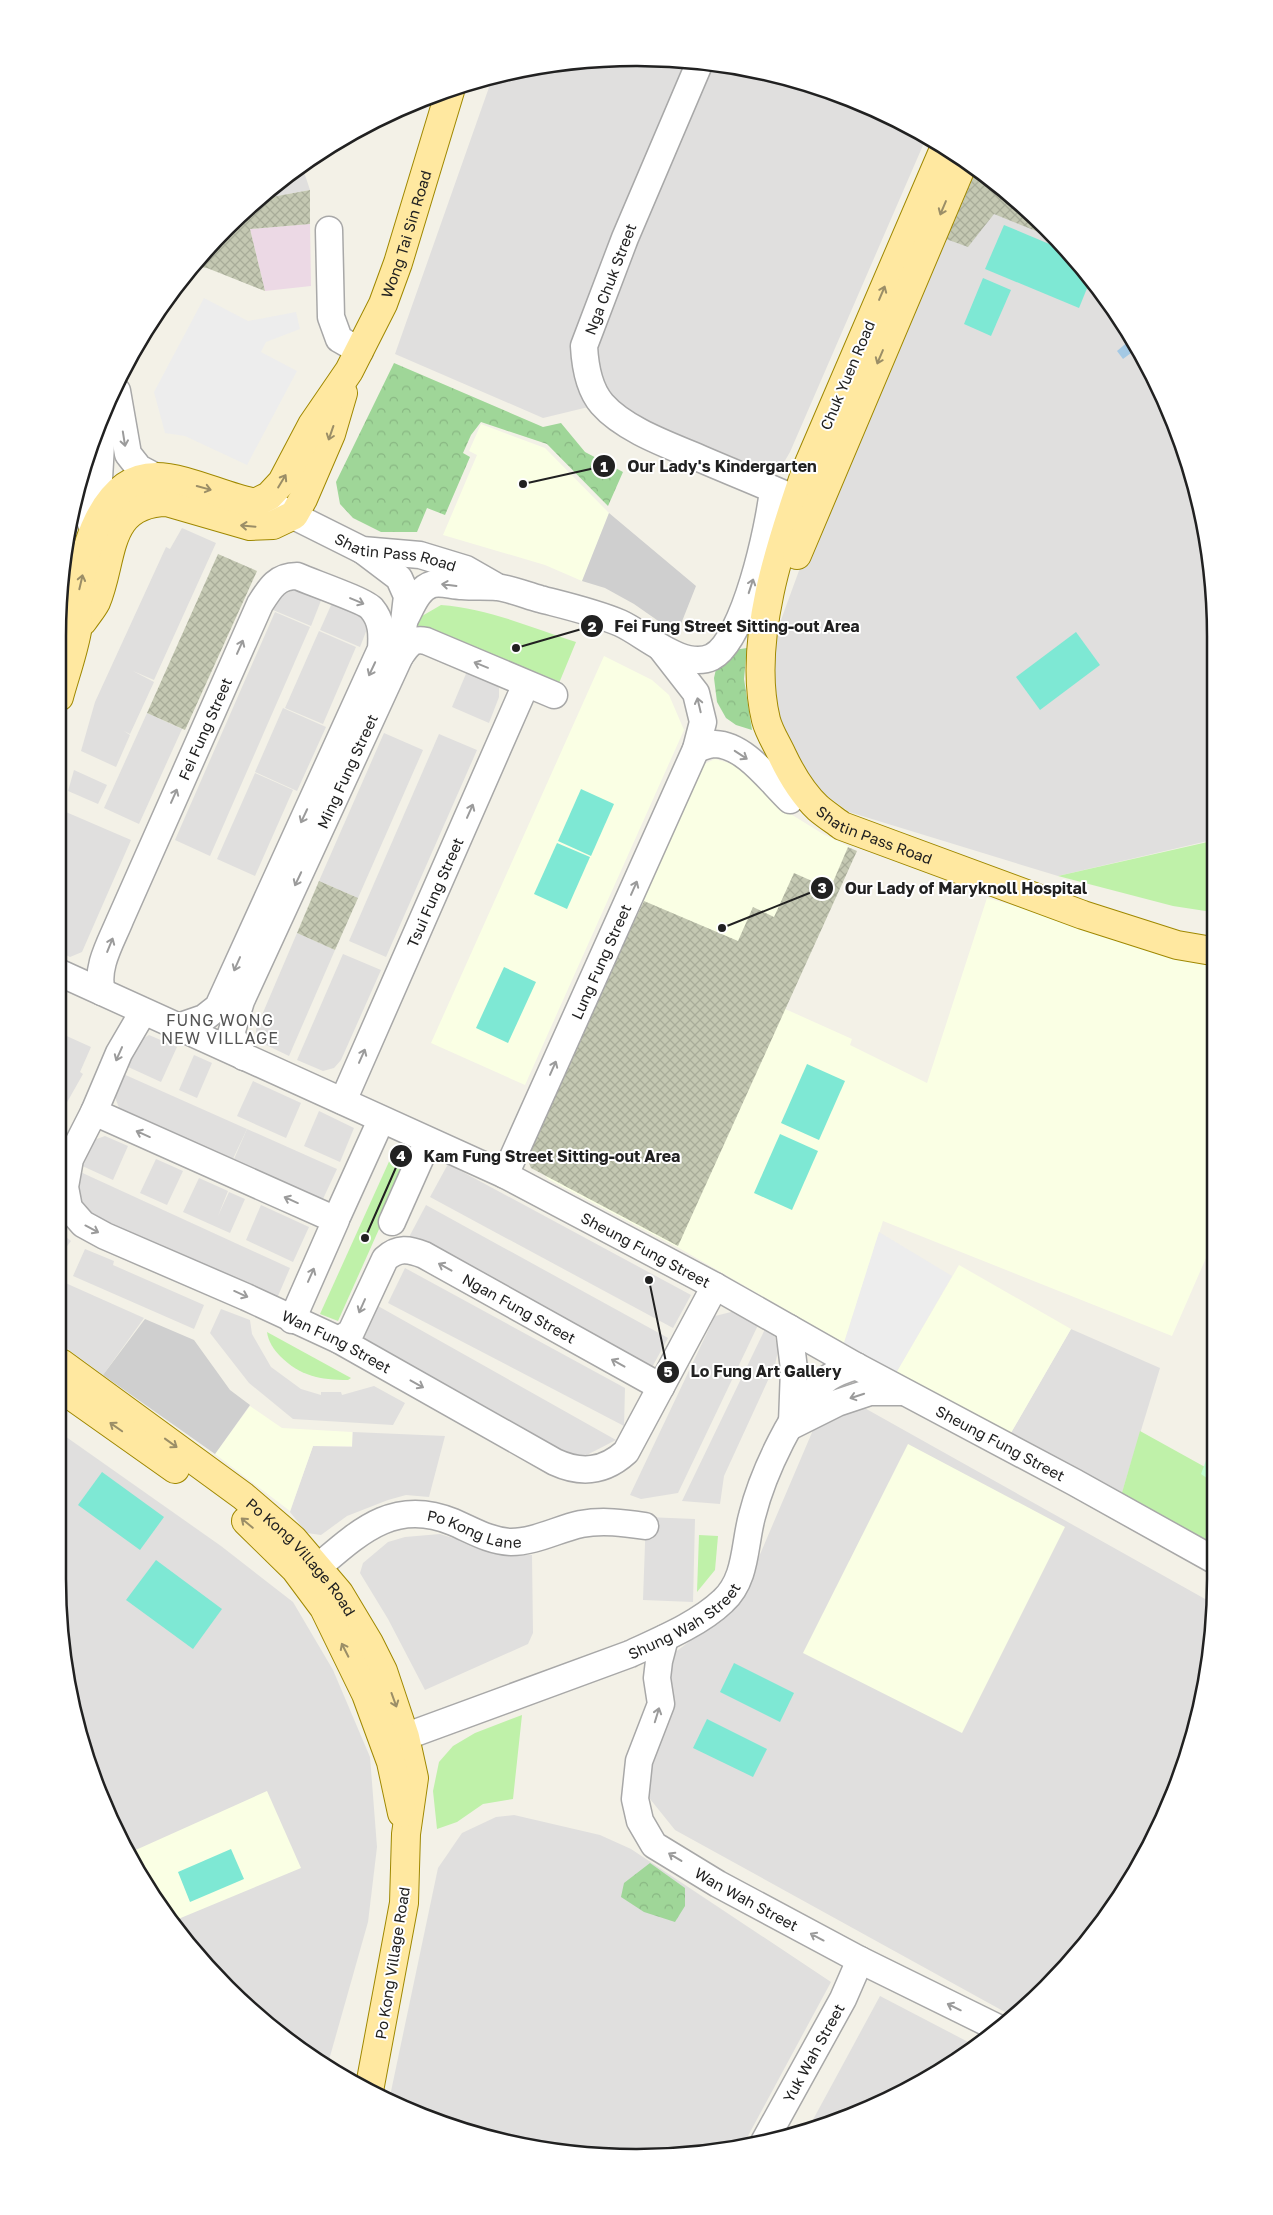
<svg xmlns="http://www.w3.org/2000/svg" width="1273" height="2215" font-family="'Golos Text',sans-serif">
  <style>
    .residential { fill: #e0dfde }
    .industrial { fill: #ecd9e5 }
    .education { fill: #faffe4 }
    .religious { fill: #cfcfcf }
    .construction { fill: url(#construction-cross-hatch) }
    .grass { fill: #bff1a9 }
    .forest { fill: url(#forest-crowns) }
    .park { fill: #c2ffd2 }
    .pitch { fill: #7ee8d4 }
    .parking { fill: #ededed }
    .water { fill: #a4c9e4 }
    .lines { fill: none; stroke-linecap: round; stroke-linejoin: round }
    .minor-casing { stroke: #a8a8a8; stroke-width: 29 }
    .major-casing { stroke: #9f8800; stroke-width: 30 }
    .minor { stroke: #fff; stroke-width: 26 }
    .major { stroke: #ffe8a0; stroke-width: 28 }
    .oneway { stroke: #9b8e67 }
    .oneway2 { stroke: #9b9b9b }
    .labels { text-anchor: middle; dominant-baseline: central; stroke-width: 4; stroke-linejoin: round; paint-order: stroke }
    .street-label { font-size: 15px; fill: #212121; stroke: #fff }
    .neighbourhood-label { font-size: 16px; letter-spacing: 1px; fill: #545454; stroke: #fff }
    .rim { fill: none; stroke: #212121; stroke-width: 2.5 }
    .leader { fill: none; stroke: #212121; stroke-width: 2 }
    .callout-dot { fill: #212121; stroke: #fff; stroke-width: 2 }
    .mark-label { font-size: 15px; text-anchor: middle; font-weight: bold; fill: #fff }
    .callout-label { font-size: 16px; text-anchor: middle; font-weight: bold; fill: #212121; stroke: #fff; stroke-width: 4; stroke-linejoin: round; paint-order: stroke }
  </style>
  <defs>
    <pattern id="construction-cross-hatch" width="8" height="8" patternUnits="userSpaceOnUse" patternTransform="scale(1.25)"><rect width="8" height="8" fill="#c4c8b2"/><path d="M0 0l8 8M0 8l8-8" fill="none" stroke="#a8ac99"/></pattern>
    <pattern id="forest-crowns" width="20" height="18" patternUnits="userSpaceOnUse" patternTransform="scale(1.25)"><rect width="20" height="18" fill="#9fd698"/><path d="M2 6a3 3 0 1 1 6 0M12 15a3 3 0 1 1 6 0" fill="none" stroke="#89b783"/></pattern>
  </defs>
  <rect width="100%" height="100%" fill="#f3f1e7"/>
  <g class="residential">
    <polygon points="599,59 712,62 823,88 927,136 790,452 783,464 766,469 751,471 605,403 543,418 395,354 493,76"/>
    <polygon points="302,166 310,190 261,199 284,177"/>
    <polygon points="967,167 1046,227 1118,315 1185,450 1211,561 1212,840 1058,876 849,812 812,785 783,736 770,697 771,661 781,620 808,546"/>
    <polygon points="182,528 216,543 154,680 133,671 154,682 130,734 124,731 130,735 116,767 81,751 95,702 166,547 170,549"/>
    <polygon points="298,588 322,598 311,626 273,610 279,597"/>
    <polygon points="332,603 360,615 367,629 360,647 320,630"/>
    <polygon points="275,612 310,627 210,856 175,840"/>
    <polygon points="319,631 356,647 323,724 285,708"/>
    <polygon points="468,669 496,684 499,688 499,697 489,723 452,707"/>
    <polygon points="283,708 326,727 297,791 255,772"/>
    <polygon points="147,713 182,729 139,824 104,808"/>
    <polygon points="384,733 423,750 358,898 319,881"/>
    <polygon points="439,734 477,750 386,957 349,941"/>
    <polygon points="74,770 107,785 98,804 68,791"/>
    <polygon points="255,773 293,790 255,876 217,859"/>
    <polygon points="59,809 131,840 82,952 70,957 60,952"/>
    <polygon points="297,933 335,950 289,1056 262,1043 256,1034 256,1029"/>
    <polygon points="343,954 381,970 341,1060 334,1068 323,1071 297,1060"/>
    <polygon points="60,1033 91,1047 80,1072 83,1074 61,1113"/>
    <polygon points="149,1035 177,1047 161,1082 126,1066 136,1043"/>
    <polygon points="194,1055 212,1063 197,1098 179,1090"/>
    <polygon points="121,1073 247,1129 231,1163 121,1113 113,1092"/>
    <polygon points="253,1081 301,1103 286,1138 237,1116"/>
    <polygon points="319,1111 354,1128 340,1162 304,1146"/>
    <polygon points="247,1129 337,1169 322,1201 231,1166"/>
    <polygon points="105,1136 128,1146 113,1180 78,1164 88,1142"/>
    <polygon points="156,1159 183,1171 167,1205 140,1193"/>
    <polygon points="448,1164 691,1295 673,1328 430,1197"/>
    <polygon points="76,1170 290,1268 275,1303 98,1222 78,1199"/>
    <polygon points="199,1178 228,1191 218,1216 229,1192 245,1199 230,1233 183,1212"/>
    <polygon points="261,1205 309,1227 293,1262 246,1240"/>
    <polygon points="426,1205 668,1338 650,1371 408,1239"/>
    <polygon points="61,1233 71,1241 61,1254"/>
    <polygon points="85,1249 114,1261 113,1265 204,1305 194,1329 73,1276"/>
    <polygon points="405,1268 625,1388 624,1426 388,1303"/>
    <polygon points="61,1281 144,1318 103,1375 61,1344"/>
    <polygon points="378,1306 616,1440 577,1460 361,1337"/>
    <polygon points="221,1309 250,1320 252,1334 271,1367 301,1389 321,1395 321,1392 341,1392 342,1395 374,1386 405,1403 393,1425 293,1419 249,1383 210,1333"/>
    <polygon points="735,1311 759,1323 678,1493 641,1499 630,1495 715,1316"/>
    <polygon points="766,1327 775,1337 778,1351 775,1365 724,1476 720,1504 682,1501"/>
    <polygon points="1071,1329 1160,1368 1121,1496 1008,1438"/>
    <polygon points="861,1406 1214,1604 1214,1616 1185,1764 1138,1868 1072,1960 1014,2017 675,1830 642,1789 665,1660 724,1615 744,1592 816,1423"/>
    <polygon points="353,1432 445,1436 429,1497 406,1495 388,1500 347,1516 321,1535 307,1533 290,1512 313,1446 352,1447"/>
    <polygon points="62,1434 221,1546 293,1602 333,1670 370,1757 377,1847 368,1922 327,2067 315,2060 227,1988 177,1931 117,1835 88,1764 62,1654"/>
    <polygon points="646,1517 695,1519 693,1602 643,1600"/>
    <polygon points="440,1534 507,1555 532,1555 533,1633 528,1644 425,1690 388,1619 360,1573 363,1563 388,1542 405,1537"/>
    <polygon points="514,1815 600,1835 631,1849 831,1982 742,2147 674,2156 561,2153 486,2138 389,2101 438,1868 462,1833 496,1817"/>
    <polygon points="880,1996 974,2045 926,2080 858,2114 808,2129"/>
  </g>
  <polygon class="industrial" points="310,224 311,286 265,291 250,229"/>
  <g class="education">
    <polygon points="481,424 545,448 609,513 582,581 545,565 443,535 477,455 469,451"/>
    <polygon points="604,656 652,680 669,695 684,730 525,1085 431,1043"/>
    <polygon points="715,759 736,765 789,813 823,834 852,848 783,1008 852,1039 850,1045 927,1083 987,898 1212,962 1213,1242 1172,1336 883,1221 844,1343 679,1248 548,1179 538,1168 535,1140 698,767"/>
    <polygon points="959,1265 1071,1329 1008,1438 896,1373"/>
    <polygon points="250,1406 282,1428 352,1432 352,1446 313,1446 290,1511 215,1454"/>
    <polygon points="908,1444 1065,1527 962,1733 803,1653"/>
    <polygon points="267,1791 301,1868 171,1922 129,1853"/>
  </g>
  <g class="religious">
    <polygon points="609,513 696,586 677,634 634,604 605,588 582,581"/>
    <polygon points="145,1319 194,1340 230,1390 250,1405 215,1454 103,1375"/>
  </g>
  <g class="construction">
    <polygon points="974,172 993,187 993,189 1005,200 1020,207 1044,226 1041,233 994,214 968,247 946,239"/>
    <polygon points="310,190 310,224 250,229 265,291 207,268 193,266 201,255 261,199"/>
    <polygon points="218,554 257,571 185,730 147,713"/>
    <polygon points="848,847 857,851 678,1246 531,1168 525,1154 532,1135 644,901 738,941 753,907 774,917 794,873 830,889"/>
    <polygon points="319,881 358,898 335,950 297,933"/>
  </g>
  <g class="grass">
    <path d="M441,605C487,608 532,628 576,642L557,688L415,629L422,616Z"/>
    <polygon points="1212,841 1212,912 1173,906 1058,876"/>
    <polygon points="392,1155 409,1162 338,1321 320,1314"/>
    <path d="M267,1332L351,1378L348,1380C320,1380 300,1376 280,1356C274,1350 268,1341 267,1332Z"/>
    <polygon points="1140,1431 1214,1472 1214,1547 1121,1496"/>
    <polygon points="699,1535 718,1536 715,1570 697,1592"/>
    <polygon points="522,1715 513,1799 483,1804 457,1822 437,1829 433,1791 439,1762 453,1746 475,1733"/>
  </g>
  <g class="forest">
    <polygon points="394,363 543,427 561,423 585,452 623,472 608,506 547,444 481,422 471,435 463,453 470,457 445,515 427,508 417,532 381,532 353,518 340,504 336,482"/>
    <polygon points="747,648 744,679 752,730 736,725 726,718 717,702 714,678 716,669 734,650"/>
    <polygon points="650,1863 685,1888 685,1906 675,1922 644,1912 621,1897 624,1883"/>
  </g>
  <polygon class="park" points="1214,1439 1214,1483 1201,1474"/>
  <g class="pitch">
    <polygon points="1004,225 1066,251 1090,281 1079,308 985,269"/>
    <polygon points="983,278 1011,290 991,336 964,324"/>
    <polygon points="1076,632 1100,665 1040,710 1016,677"/>
    <polygon points="581,789 614,804 591,856 558,841"/>
    <polygon points="557,843 590,857 567,909 534,894"/>
    <polygon points="504,967 536,982 508,1043 476,1028"/>
    <polygon points="807,1064 845,1081 819,1140 781,1123"/>
    <polygon points="780,1134 818,1151 792,1210 754,1193"/>
    <polygon points="102,1472 164,1517 140,1550 78,1505"/>
    <polygon points="156,1560 222,1609 193,1649 126,1600"/>
    <polygon points="734,1663 794,1693 780,1722 720,1692"/>
    <polygon points="707,1719 767,1749 753,1777 693,1748"/>
    <polygon points="231,1849 244,1879 190,1902 178,1872"/>
  </g>
  <g class="parking">
    <polygon points="204,298 248,321 296,312 300,329 266,342 261,352 297,371 247,465 185,436 165,433 154,392"/>
    <polygon points="879,1232 952,1276 896,1373 844,1343"/>
  </g>
  <polygon class="water" points="1130,340 1135,350 1123,359 1117,351"/>
  <g class="lines">
    <defs>
      <g id="minor">
        <path d="M700,62L625,238L584,346C585,365 589,389 602,404C623,428 663,443 692,455C733,473 775,489 815,508"/>
        <polyline points="329,230 331,317 339,339 360,351"/>
        <polyline points="117,391 128,454 139,468 156,477"/>
        <polyline points="76,496 87,512 93,529"/>
        <path id="s1" d="M257,502L280,509L362,550L420,555L466,569L494,585"/>
        <polyline points="93,529 98,496 102,427"/>
        <path d="M405,619C412,606 418,588 433,584C443,582 452,586 462,586C474,587 485,586 497,587C511,589 526,595 540,599C567,606 594,612 620,623C645,634 683,671 712,657C745,640 769,526 773,490"/>
        <path d="M400,656C408,645 412,638 426,641L554,695"/>
        <path d="M696,749C702,747 709,744 715,744C745,745 770,781 790,800"/>
        <path id="s2" d="M60,973L505,1175L715,1286L856,1366L1074,1482L1214,1560"/>
        <path id="s3" d="M102,992C95,968 111,942 120,920L260,604C270,588 277,576 297,576C310,582 366,601 372,609C382,621 382,634 381,649L218,1007L204,1018L178,1027"/>
        <path id="s4" d="M143,1012L119,1053L94,1112L70,1159L65,1187L69,1208L83,1224L105,1236L246,1297L339,1340L555,1462C581,1474 604,1472 626,1452L715,1286"/>
        <path id="s5" d="M244,1057L231,1034L241,1001L400,656L407,596L399,578L362,550"/>
        <path id="s6" d="M343,1101L526,684"/>
        <polyline points="94,1112 336,1220 292,1320"/>
        <path id="s7" d="M505,1175L696,749L703,722L696,693L661,648"/>
        <polyline points="338,1215 377,1129"/>
        <polyline points="392,1222 424,1150"/>
        <polyline points="789,1328 794,1369 792,1423"/>
        <path id="s8" d="M339,1340L351,1332L385,1259C398,1247 409,1249 424,1255L661,1387"/>
        <polyline points="791,1426 837,1403 870,1392 901,1392"/>
        <path id="s9" d="M318,1567C360,1531 395,1498 453,1522C472,1530 489,1541 511,1542C535,1542 558,1529 581,1524C603,1520 624,1523 645,1526"/>
        <path id="s10" d="M665,1638L659,1661L657,1678L661,1704L639,1761L635,1799L640,1821L654,1845L718,1884L860,1960L998,2028"/>
        <path id="s11" d="M385,1744L630,1654C660,1640 699,1624 723,1601C747,1579 744,1545 752,1516C762,1476 794,1403 828,1378C837,1372 846,1369 856,1366"/>
        <path id="s12" d="M764,2142L843,1999L860,1960"/>
      </g>
      <g id="major">
        <path id="s13" d="M944,149L807,468C781,542 747,642 766,720C769,732 777,744 782,755C791,774 802,793 818,808C825,814 834,820 842,826L1083,915L1177,945L1212,951"/>
        <polyline points="797,555 963,163"/>
        <path d="M83,621C87,615 93,608 96,602C114,560 104,503 167,502L250,526L273,525L294,515L303,499L331,434L343,393"/>
        <path id="s14" d="M59,697C65,675 73,653 77,631C78,619 77,608 78,596C83,554 101,477 156,477C185,477 222,496 251,502H257L269,496L282,482L312,425L349,371L383,304L398,263L450,91"/>
        <path id="s15" d="M61,1363L243,1496L293,1539L339,1593L369,1643L383,1671L405,1737L414,1778L406,1834L404,1903L369,2091"/>
        <polyline points="62,1389 175,1469"/>
        <polyline points="246,1521 295,1569 324,1608 366,1694 391,1762 402,1813"/>
      </g>
    </defs>
    <use href="#minor" class="minor-casing"/>
    <use href="#major" class="major-casing"/>
    <use href="#minor" class="minor"/>
    <use href="#major" class="major"/>
  </g>
  <defs><path id="oneway-shaft" d="M-6 0H5M1.5-3L5.5 0L1.5 3" fill="none" stroke-width="1.6" stroke-linecap="round" stroke-linejoin="round" transform="scale(1.25)"/></defs>
  <g class="oneway">
    <use href="#oneway-shaft" transform="translate(943 208) rotate(113)"/>
    <use href="#oneway-shaft" transform="translate(882 293) rotate(-67)"/>
    <use href="#oneway-shaft" transform="translate(880 357) rotate(113)"/>
    <use href="#oneway-shaft" transform="translate(331 433) rotate(109)"/>
    <use href="#oneway-shaft" transform="translate(282 481) rotate(-59)"/>
    <use href="#oneway-shaft" transform="translate(204 488) rotate(15)"/>
    <use href="#oneway-shaft" transform="translate(248 526) rotate(-175)"/>
    <use href="#oneway-shaft" transform="translate(81 582) rotate(-77)"/>
    <use href="#oneway-shaft" transform="translate(116 1427) rotate(-145)"/>
    <use href="#oneway-shaft" transform="translate(171 1443) rotate(36)"/>
    <use href="#oneway-shaft" transform="translate(247 1523) rotate(-140)"/>
    <use href="#oneway-shaft" transform="translate(345 1650) rotate(-117)"/>
    <use href="#oneway-shaft" transform="translate(394 1700) rotate(70)"/>
  </g>
  <g class="oneway2">
    <use href="#oneway-shaft" transform="translate(124 439) rotate(81)"/>
    <use href="#oneway-shaft" transform="translate(449 585) rotate(-173)"/>
    <use href="#oneway-shaft" transform="translate(751 586) rotate(-72)"/>
    <use href="#oneway-shaft" transform="translate(357 601) rotate(23)"/>
    <use href="#oneway-shaft" transform="translate(240 647) rotate(-66)"/>
    <use href="#oneway-shaft" transform="translate(481 665) rotate(-158)"/>
    <use href="#oneway-shaft" transform="translate(372 669) rotate(115)"/>
    <use href="#oneway-shaft" transform="translate(699 705) rotate(-103)"/>
    <use href="#oneway-shaft" transform="translate(741 755) rotate(33)"/>
    <use href="#oneway-shaft" transform="translate(174 796) rotate(-66)"/>
    <use href="#oneway-shaft" transform="translate(470 811) rotate(-66)"/>
    <use href="#oneway-shaft" transform="translate(304 816) rotate(115)"/>
    <use href="#oneway-shaft" transform="translate(298 879) rotate(115)"/>
    <use href="#oneway-shaft" transform="translate(634 888) rotate(-66)"/>
    <use href="#oneway-shaft" transform="translate(110 945) rotate(-68)"/>
    <use href="#oneway-shaft" transform="translate(237 964) rotate(114)"/>
    <use href="#oneway-shaft" transform="translate(119 1054) rotate(114)"/>
    <use href="#oneway-shaft" transform="translate(362 1056) rotate(-66)"/>
    <use href="#oneway-shaft" transform="translate(553 1068) rotate(-66)"/>
    <use href="#oneway-shaft" transform="translate(143 1134) rotate(-156)"/>
    <use href="#oneway-shaft" transform="translate(291 1200) rotate(-156)"/>
    <use href="#oneway-shaft" transform="translate(92 1229) rotate(28)"/>
    <use href="#oneway-shaft" transform="translate(445 1267) rotate(-151)"/>
    <use href="#oneway-shaft" transform="translate(311 1275) rotate(-66)"/>
    <use href="#oneway-shaft" transform="translate(241 1294) rotate(24)"/>
    <use href="#oneway-shaft" transform="translate(362 1306) rotate(114)"/>
    <use href="#oneway-shaft" transform="translate(618 1363) rotate(-151)"/>
    <use href="#oneway-shaft" transform="translate(417 1384) rotate(29)"/>
    <use href="#oneway-shaft" transform="translate(857 1396) rotate(162)"/>
    <use href="#oneway-shaft" transform="translate(657 1715) rotate(-73)"/>
    <use href="#oneway-shaft" transform="translate(675 1857) rotate(-149)"/>
    <use href="#oneway-shaft" transform="translate(817 1937) rotate(-152)"/>
    <use href="#oneway-shaft" transform="translate(954 2007) rotate(-154)"/>
  </g>
  <g class="labels">
    <g class="street-label">
      <text stroke="none"><textPath href="#s14" startOffset="674">Wong Tai Sin Road</textPath></text>
      <text transform="translate(610 279) rotate(-69)">Nga Chuk Street</text>
      <text transform="translate(847 375) rotate(-67)">Chuk Yuen Road</text>
      <text stroke="none"><textPath href="#s1" startOffset="149">Shatin Pass Road</textPath></text>
      <text stroke="none"><textPath href="#s3" startOffset="285">Fei Fung Street</textPath></text>
      <text stroke="none"><textPath href="#s5" startOffset="314">Ming Fung Street</textPath></text>
      <text stroke="none"><textPath href="#s13" startOffset="772">Shatin Pass Road</textPath></text>
      <text stroke="none"><textPath href="#s6" startOffset="228">Tsui Fung Street</textPath></text>
      <text stroke="none"><textPath href="#s7" startOffset="234">Lung Fung Street</textPath></text>
      <text stroke="none"><textPath href="#s2" startOffset="648">Sheung Fung Street</textPath></text>
      <text stroke="none"><textPath href="#s8" startOffset="246">Ngan Fung Street</textPath></text>
      <text stroke="none"><textPath href="#s4" startOffset="515">Wan Fung Street</textPath></text>
      <text stroke="none"><textPath href="#s2" startOffset="1052">Sheung Fung Street</textPath></text>
      <text stroke="none"><textPath href="#s9" startOffset="175">Po Kong Lane</textPath></text>
      <text stroke="none"><textPath href="#s15" startOffset="310">Po Kong Village Road</textPath></text>
      <text stroke="none"><textPath href="#s11" startOffset="325">Shung Wah Street</textPath></text>
      <text stroke="none"><textPath href="#s10" startOffset="324">Wan Wah Street</textPath></text>
      <text transform="translate(392 1963) rotate(-81)">Po Kong Village Road</text>
      <text stroke="none"><textPath href="#s12" startOffset="102">Yuk Wah Street</textPath></text>
    </g>
    <g class="neighbourhood-label">
      <text x="220" y="1020">FUNG WONG<tspan x="220" dy="18">NEW VILLAGE</tspan></text>
    </g>
  </g>
  <path d="M0 0H1273V2215H0ZM636 66H637A570 570 0 0 1 1207 636V1579A570 570 0 0 1 637 2149H636A570 570 0 0 1 66 1579V636A570 570 0 0 1 636 66Z" fill="#fff" fill-rule="evenodd"/>
  <path class="rim" d="M636 66H637A570 570 0 0 1 1207 636V1579A570 570 0 0 1 637 2149H636A570 570 0 0 1 66 1579V636A570 570 0 0 1 636 66Z"/>
  <path class="leader" d="M523 484L604 466M516 648L592 626M722 928L822 888M365 1238L401 1156M649 1280L668 1372"/>
  <g class="callout-dot">
    <circle cx="523" cy="484" r="5"/>
    <circle cx="516" cy="648" r="5"/>
    <circle cx="722" cy="928" r="5"/>
    <circle cx="365" cy="1238" r="5"/>
    <circle cx="649" cy="1280" r="5"/>
    <circle cx="604" cy="466" r="12"/>
    <circle cx="592" cy="626" r="12"/>
    <circle cx="822" cy="888" r="12"/>
    <circle cx="401" cy="1156" r="12"/>
    <circle cx="668" cy="1372" r="12"/>
  </g>
  <g class="mark-label">
    <text x="604" y="472">1</text>
    <text x="592" y="632">2</text>
    <text x="822" y="893">3</text>
    <text x="401" y="1161">4</text>
    <text x="668" y="1377">5</text>
  </g>
  <g class="callout-label">
    <text x="722" y="472">Our Lady's Kindergarten</text>
    <text x="737" y="632">Fei Fung Street Sitting-out Area</text>
    <text x="966" y="894">Our Lady of Maryknoll Hospital</text>
    <text x="552" y="1162">Kam Fung Street Sitting-out Area</text>
    <text x="766" y="1377">Lo Fung Art Gallery</text>
  </g>
</svg>
